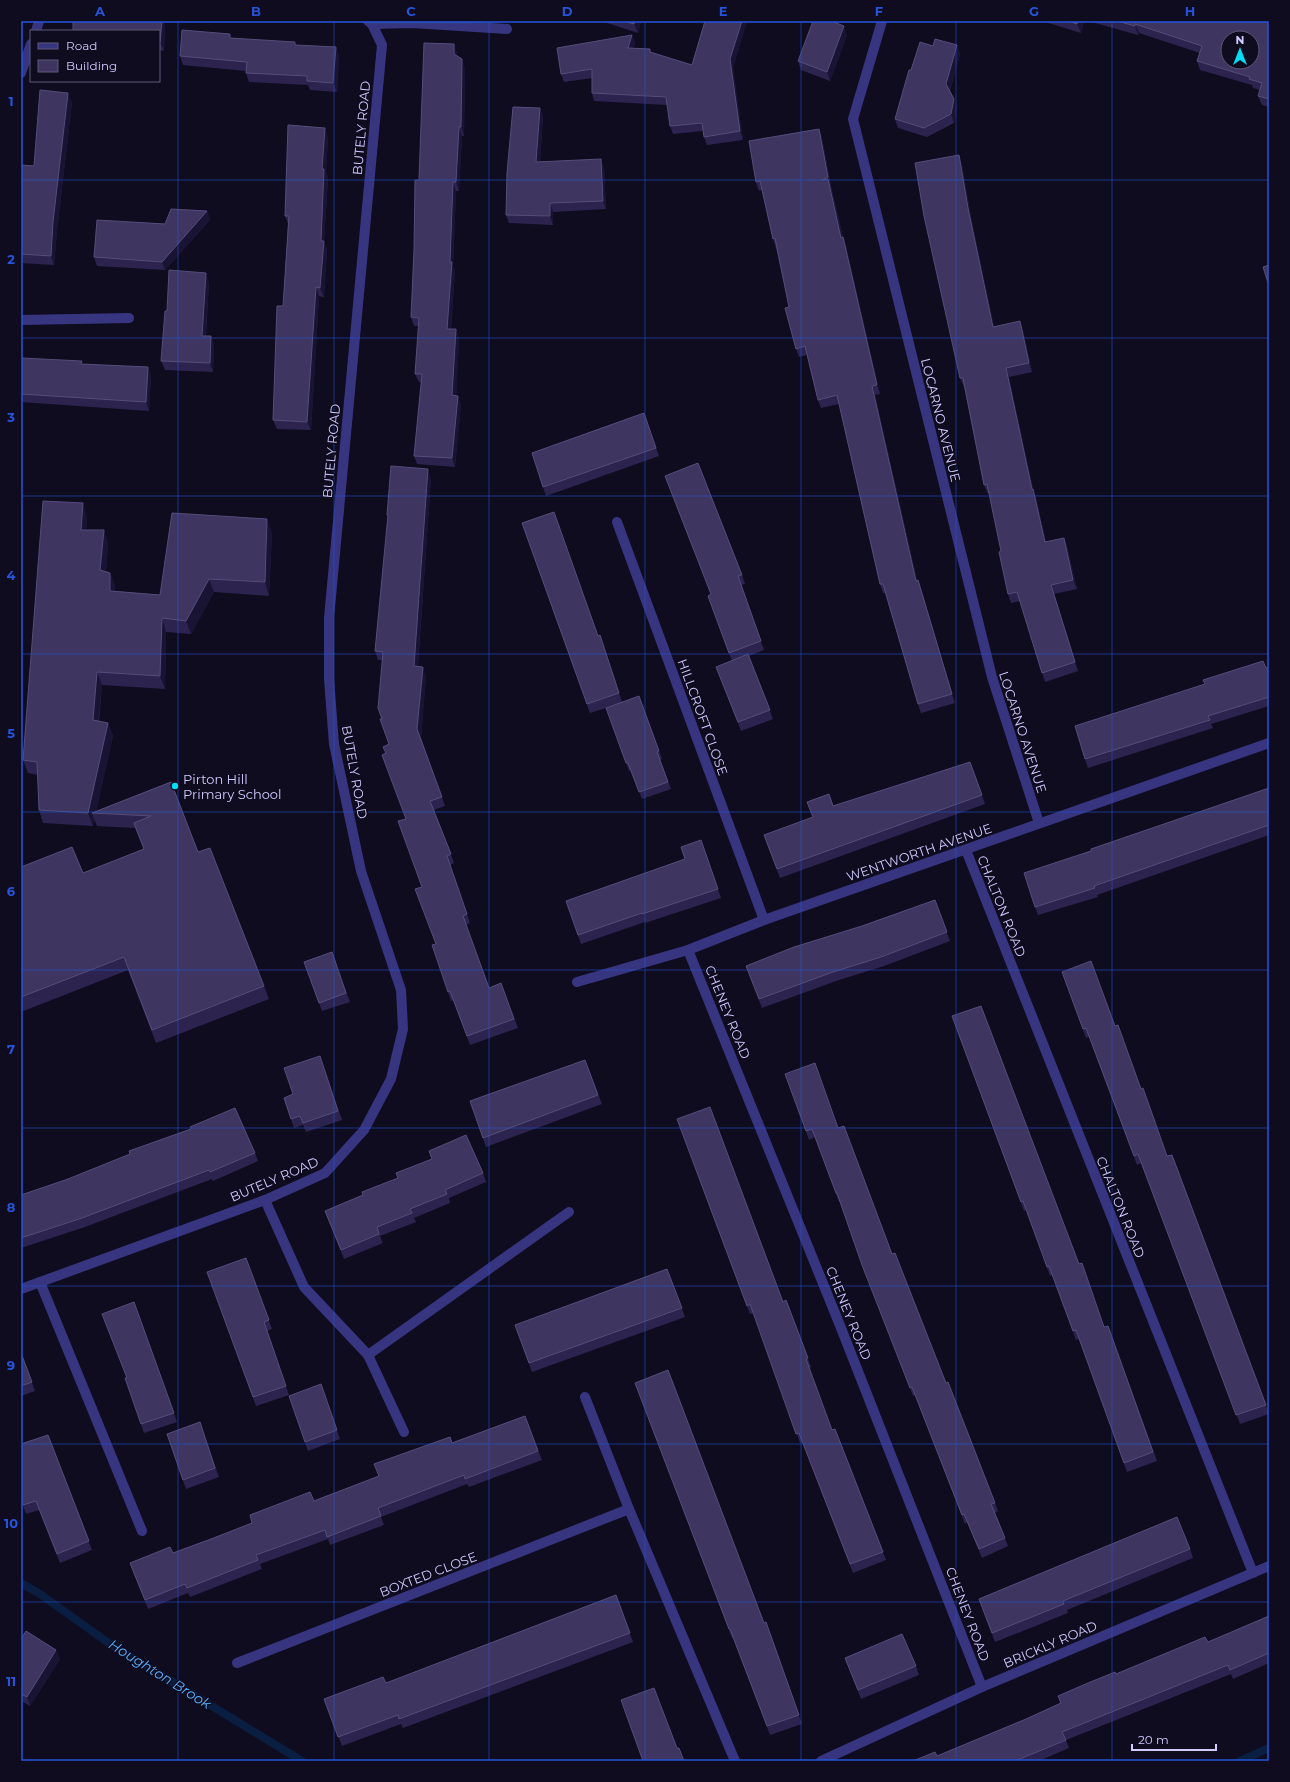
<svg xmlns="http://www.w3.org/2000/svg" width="1290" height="1782" font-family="Montserrat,sans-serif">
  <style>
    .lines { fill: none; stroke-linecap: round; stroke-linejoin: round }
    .stream { stroke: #091e41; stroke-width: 8 }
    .street { stroke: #383580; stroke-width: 10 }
    .wall { fill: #2c244e }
    .shaded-wall { fill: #191334 }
    .building { fill: #3e3661; stroke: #554d7a; fill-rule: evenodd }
    .grid { fill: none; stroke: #2654da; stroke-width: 1; stroke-opacity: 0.55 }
    .poi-dot { fill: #00ddf6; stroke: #0f0c20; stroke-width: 1.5 }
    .labels { text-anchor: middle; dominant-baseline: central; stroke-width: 3; stroke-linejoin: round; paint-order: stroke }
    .street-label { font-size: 13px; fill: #d1cbff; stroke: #0f0c20 }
    .poi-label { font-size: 13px; fill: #d1cbff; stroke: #0f0c20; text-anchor: start }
    .water-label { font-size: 14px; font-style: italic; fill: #59b2ff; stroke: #0f0c20 }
    .neatline { fill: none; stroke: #2654da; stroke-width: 1.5 }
    .grid-label { font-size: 13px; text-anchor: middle; font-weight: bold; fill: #2654da }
  </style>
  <rect width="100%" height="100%" fill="#0f0c20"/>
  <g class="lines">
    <g class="stream">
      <polyline points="21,1583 40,1594 110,1644 302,1761"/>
      <polyline points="1240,1761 1269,1748"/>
    </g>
    <g class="street">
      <polyline points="368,21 372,24 412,23 507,29"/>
      <polyline points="882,21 853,119 992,677 1039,823"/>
      <polyline points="36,31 39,21"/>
      <polyline points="21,73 31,44"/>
      <polyline points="21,320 129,318"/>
      <polyline points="617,522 764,920"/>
      <polyline points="966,850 1253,1573"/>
      <polyline points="688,950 841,1328 982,1687"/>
      <polyline points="577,982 688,950 764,920 1269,743"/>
      <polyline points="265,1200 304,1287 368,1355 404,1432"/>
      <polyline points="40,1282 142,1531"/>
      <polyline points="21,1289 265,1200 325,1173 364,1130 391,1079 403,1029 401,990 361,871 334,744 329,679 329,618 382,45 372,24"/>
      <polyline points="368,1355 569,1212"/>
      <polyline points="585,1397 629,1509 735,1761"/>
      <polyline points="237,1663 629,1509"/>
      <polyline points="821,1761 982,1687 1269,1566"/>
    </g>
  </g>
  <g class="wall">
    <polygon points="165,21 164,51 159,50 159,31"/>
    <polygon points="601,21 641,21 638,33"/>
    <polygon points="705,21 747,21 733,67 743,140 707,145 704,137 703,131 673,134 670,126 667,105 594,101 592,93 592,78 564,82 561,74 632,35 635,43 633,48 650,49 651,53 692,65"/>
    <polygon points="1042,21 1084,21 1081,33"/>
    <polygon points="1088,21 1269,21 1269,107 1262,105 1258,96 1260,90 1253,88 1252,85 1200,70 1197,61 1200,53 1139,33 1138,35"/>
    <polygon points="847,35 830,81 801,70 798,61"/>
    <polygon points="232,38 296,45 339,56 337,92 310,90 308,85 249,82 246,73 246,71 183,65 180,56"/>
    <polygon points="957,45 960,54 950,91 957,108 954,123 927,137 898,128 895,119 911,70 933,46"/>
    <polygon points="457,52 457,56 465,68 464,136 462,136 459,191 456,191 453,267 455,270 451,329 456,329 459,338 456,396 461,404 455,467 417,464 414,456 421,382 419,382 415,374 419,326 414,326 411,317 419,180"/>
    <polygon points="72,102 57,231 54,265 21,263 21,178 34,166"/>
    <polygon points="540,108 543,117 540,162 604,167 606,209 553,212 553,225 509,223 506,215"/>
    <polygon points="819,129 822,138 831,186 843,237 846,246 880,394 875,395 917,580 921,589 955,703 921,713 918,704 885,593 883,593 880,584 839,404 821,408 818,400 807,355 799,357 796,349 789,307 776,248 773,239 762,190 759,191 756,182"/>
    <polygon points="328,137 326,172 328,178 324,243 327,250 324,297 319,296 311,430 277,429 273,420 283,306 288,224 285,216"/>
    <polygon points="962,164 971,217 994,327 1023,330 1032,372 1009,377 1033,489 1036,498 1046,542 1064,538 1067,546 1077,589 1054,594 1078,671 1045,682 1020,601 1011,603 1008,594 1001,551 989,493 988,494 984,485 964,387 960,378"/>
    <polygon points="207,211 210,220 165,270 97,266 94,257 165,224"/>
    <polygon points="209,282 206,336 211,336 214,345 213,372 165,370 161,361 167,311"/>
    <polygon points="21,358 82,364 148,367 151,376 149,411 21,402"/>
    <polygon points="644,413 659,456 546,496 532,453"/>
    <polygon points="665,476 742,575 745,584 741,585 764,650 749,656 773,719 741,731 716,667 732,661 708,596 711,595"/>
    <polygon points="431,478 418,666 426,676 421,738 445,806 434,810 454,863 450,865 470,923 466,925 489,988 501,983 518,1028 470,1045 453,1000 451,1001 448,992 406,819 385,753 389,744 382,660 378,660 375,651 388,518 387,515"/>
    <polygon points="87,516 86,530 104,530 108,544 106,571 110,573 115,586 115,591 160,595 272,532 269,596 214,592 191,634 166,632 165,689 102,685 99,721 108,723 113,736 96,811 171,782 198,852 264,986 269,999 156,1043 128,970 21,1012 21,867 83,873 144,849 135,828 97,826 94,819 93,826 43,823 39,810 38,775 28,773 23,760"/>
    <polygon points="522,523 598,636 600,635 622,702 639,696 662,759 660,760 671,789 642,799 631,770 629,771 606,708 619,704 590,713"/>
    <polygon points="1269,667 1269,706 1211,724 1213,728 1088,768 1085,759 1266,668"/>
    <polygon points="970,762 985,804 780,878 764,835 813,817 833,806"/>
    <polygon points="1269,788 1269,835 1097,895 1098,897 1038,915 1035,907 1091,851"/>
    <polygon points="701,840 721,898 645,923 645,922 581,944 566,901 685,859"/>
    <polygon points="935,900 950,941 884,966 836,981 762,1008 746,966 862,926"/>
    <polygon points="332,952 350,1002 322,1011 304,962"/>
    <polygon points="1062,972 1115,1026 1141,1089 1167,1156 1172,1155 1269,1414 1240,1424 1141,1163 1137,1165 1089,1037 1086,1038"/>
    <polygon points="952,1016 1079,1264 1104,1327 1108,1326 1157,1461 1127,1472 1079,1339 1076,1340 1052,1275 1050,1276 1026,1210 1024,1211"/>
    <polygon points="320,1056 342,1120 306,1132 303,1125 294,1128 291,1119 293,1094"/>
    <polygon points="585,1060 602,1104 486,1147 470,1101"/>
    <polygon points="785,1074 838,1128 892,1254 995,1503 998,1511 995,1513 1008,1546 982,1558 967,1522 965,1524 915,1395 913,1396 866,1274 840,1202 839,1202 815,1137 809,1140"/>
    <polygon points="677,1119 783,1302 786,1300 811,1367 809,1368 832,1430 835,1429 886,1560 853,1573 802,1442 800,1443 754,1313 750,1314"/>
    <polygon points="429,1151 483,1173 486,1182 449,1198 450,1203 414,1218 416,1222 380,1236 383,1243 344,1259 325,1211 363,1195 398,1178 432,1159"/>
    <polygon points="255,1153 258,1161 213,1181 212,1179 85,1227 21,1248 21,1195"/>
    <polygon points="246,1258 272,1329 267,1331 289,1395 256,1406 211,1281"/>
    <polygon points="667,1269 685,1317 532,1372 515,1325"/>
    <polygon points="134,1302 177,1422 144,1433 125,1378 126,1378"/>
    <polygon points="21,1353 35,1391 21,1396"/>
    <polygon points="635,1383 764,1623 766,1622 802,1724 770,1735 733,1638 732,1638"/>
    <polygon points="321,1384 340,1439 308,1451 289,1396"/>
    <polygon points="525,1416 542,1460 469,1487 467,1484 381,1517 384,1525 330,1545 328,1539 260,1564 262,1569 190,1597 188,1593 148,1609 133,1572 173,1553 379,1476 452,1443"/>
    <polygon points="200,1422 219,1477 186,1489 167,1434"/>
    <polygon points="48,1435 92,1550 60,1563 39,1510 26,1514 21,1500"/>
    <polygon points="1190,1549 1193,1558 1067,1610 1068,1613 995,1642 979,1599"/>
    <polygon points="616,1595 633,1642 403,1728 401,1724 342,1746 324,1699 386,1683"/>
    <polygon points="1269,1616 1269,1663 1233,1679 1231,1674 1066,1740 1069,1748 1039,1761 913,1761 937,1756 1026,1719 1061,1703 1058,1696 1116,1674 1208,1642"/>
    <polygon points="21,1639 60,1659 30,1706 23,1702 21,1706"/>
    <polygon points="845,1658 916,1666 919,1675 861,1699"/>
  </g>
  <g class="shaded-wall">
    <polygon points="162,21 165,21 164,51 160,42"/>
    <polygon points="635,21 641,21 638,33 634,24"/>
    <polygon points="742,21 747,21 733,67 743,140 740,131 730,59"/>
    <polygon points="1078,21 1084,21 1081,33 1077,24"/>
    <polygon points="1135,24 1139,33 1138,35 1135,26"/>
    <polygon points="844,26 847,35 830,81 827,72"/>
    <polygon points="632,35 635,43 631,56 628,48"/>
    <polygon points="454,44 457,52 457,63 454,54"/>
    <polygon points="957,45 960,54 949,93 946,84"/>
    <polygon points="336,47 339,56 337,92 333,83"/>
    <polygon points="462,59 465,68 464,136 461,127"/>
    <polygon points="68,93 72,102 57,231 54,265 51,256 53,222"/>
    <polygon points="954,99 957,108 954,123 951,114"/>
    <polygon points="540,108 543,117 539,170 536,162"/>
    <polygon points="459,127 462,136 459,191 456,182"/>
    <polygon points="325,128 328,137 326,172 328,178 324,243 327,250 324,297 320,288 321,241 322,169"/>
    <polygon points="819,129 822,138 831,186 828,177"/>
    <polygon points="959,155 962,164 971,217 996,336 993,327 968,208"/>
    <polygon points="601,159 604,167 606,209 603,201"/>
    <polygon points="828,179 831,188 845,247 841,238"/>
    <polygon points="453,182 456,191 453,267 455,270 450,337 447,329"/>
    <polygon points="550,203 553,212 553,225 550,216"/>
    <polygon points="207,211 210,220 165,270 162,262"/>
    <polygon points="843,237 846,246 880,394 877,385"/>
    <polygon points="206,273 209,282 205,345 202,336"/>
    <polygon points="316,287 319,296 311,430 307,422"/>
    <polygon points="1020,321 1023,330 1032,372 1029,363"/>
    <polygon points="456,329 459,338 456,404 452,395"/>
    <polygon points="211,336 214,345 213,372 210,363"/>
    <polygon points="148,367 151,376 149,411 146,402"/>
    <polygon points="1006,368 1009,377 1035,498 1032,489"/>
    <polygon points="872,386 875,395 919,590 916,581"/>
    <polygon points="458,396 461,404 455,467 452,458"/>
    <polygon points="428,469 431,478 417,675 414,666"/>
    <polygon points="1033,489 1036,498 1048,551 1045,542"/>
    <polygon points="83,503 87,516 86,543 81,530"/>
    <polygon points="267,519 272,532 269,596 265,582"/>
    <polygon points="104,530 108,544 105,583 100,570"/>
    <polygon points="1064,538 1067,546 1077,589 1073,580"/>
    <polygon points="110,573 115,586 115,604 110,591"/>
    <polygon points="209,579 214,592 191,634 186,621"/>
    <polygon points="918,580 921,589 955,703 952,694"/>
    <polygon points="1051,585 1054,594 1078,671 1075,662"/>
    <polygon points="162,618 166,632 165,689 160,676"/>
    <polygon points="423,667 426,676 421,738 417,729"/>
    <polygon points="97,672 102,685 97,733 93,720"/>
    <polygon points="108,723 113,736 96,813 92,813 94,819 93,826 88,813"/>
    <polygon points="56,1650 60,1659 30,1706 27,1697"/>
    <polygon points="21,1695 23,1702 21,1706"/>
  </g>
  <g class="building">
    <polygon points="73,21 162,21 160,42 159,42 159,31 73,31"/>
    <polygon points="624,21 635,21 634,24"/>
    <polygon points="705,21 742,21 730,59 740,131 704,137 702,123 670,126 666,97 592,93 592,69 561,74 557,48 632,35 628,48 650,49 650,52 692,65"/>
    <polygon points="813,21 831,21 844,26 827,72 798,61"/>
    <polygon points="1068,21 1078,21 1077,24"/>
    <path d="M1117,21H1269V99L1258,96L1262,83L1249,79L1250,77L1197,61L1202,46L1135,24V26ZM1228,38H1252V62H1228Z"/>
    <polygon points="182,30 230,34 230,38 295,42 295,45 336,47 333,83 307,81 307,76 246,73 247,62 180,56"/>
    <polygon points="935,39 957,45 946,84 954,99 951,114 924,128 895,119 909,70 911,70 920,42 933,46"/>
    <polygon points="424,43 454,44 454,54 462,59 461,127 459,127 456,182 453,182 450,262 452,262 447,329 456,329 452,395 458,396 452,458 414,456 422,374 415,374 419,318 411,317 414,250 415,180 419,180"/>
    <polygon points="40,90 68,93 53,222 51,256 21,254 21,178 22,165 34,166"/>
    <polygon points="513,107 540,108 536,162 601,159 603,201 550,203 550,216 506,215 507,173"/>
    <polygon points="288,125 325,128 322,169 324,169 321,241 324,241 320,288 316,287 307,422 273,420 277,306 283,306 289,216 285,216"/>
    <polygon points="819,129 828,177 822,180 828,179 841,238 843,237 877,385 872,386 916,581 918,580 952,694 918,704 883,584 880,584 837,395 818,400 805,346 796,349 785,308 789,307 775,238 773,239 760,181 756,182 749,141"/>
    <polygon points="959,155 968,208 993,327 1020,321 1029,363 1006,368 1032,489 1033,489 1045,542 1064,538 1073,580 1051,585 1075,662 1042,673 1017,592 1008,594 999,552 1001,551 987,484 984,485 963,378 960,378 924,216 915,163"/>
    <polygon points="171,209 207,211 162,262 94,257 97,220 165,224"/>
    <polygon points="1269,265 1269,286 1263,267"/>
    <polygon points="169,270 206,273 202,336 211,336 210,363 161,361 165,311 167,311"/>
    <polygon points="21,358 82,361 81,364 148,367 146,402 21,394"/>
    <polygon points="644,413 656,448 543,487 532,453"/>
    <polygon points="698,463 742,575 738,576 761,641 729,653 708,596 711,594 665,476"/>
    <polygon points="391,466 428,469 414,666 423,667 417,729 442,797 430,801 451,854 447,856 467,914 463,916 489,988 501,983 514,1019 467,1036 450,991 448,992 432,945 436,944 415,889 422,887 398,821 406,819 382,755 386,753 383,747 389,744 380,719 382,719 378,708 383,652 375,651 388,515 387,515"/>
    <polygon points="43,501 83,503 81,530 104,530 100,570 110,573 110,591 160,595 172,513 267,519 265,582 209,579 186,621 162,618 160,676 97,672 93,720 108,723 88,813 39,810 37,762 23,760"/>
    <polygon points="554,512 598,636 600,635 619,693 587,704 522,523"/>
    <polygon points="748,654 770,710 738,722 716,667"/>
    <polygon points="1263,661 1266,668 1269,667 1269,697 1208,716 1210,720 1085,759 1075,726 1205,684 1203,680"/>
    <polygon points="639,696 659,751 657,752 668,782 639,792 628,763 626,763 606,708"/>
    <polygon points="970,762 982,795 777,869 764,835 813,817 807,802 829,794 833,806"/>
    <polygon points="171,782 198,852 210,848 264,986 152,1030 124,957 21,997 21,867 72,847 83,873 144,849 134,823 151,816 92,813"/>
    <polygon points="1269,788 1269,825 1094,886 1095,888 1035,907 1024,873 1091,851 1091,849"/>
    <polygon points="701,840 718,889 642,914 642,913 578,935 566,901 685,859 681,847"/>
    <polygon points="935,900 947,932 881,957 833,972 759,999 746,966 794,947 862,926"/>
    <polygon points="332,952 346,993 319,1003 304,962"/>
    <polygon points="1091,961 1115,1026 1118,1025 1141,1089 1143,1088 1167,1156 1172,1155 1266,1405 1236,1415 1138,1154 1134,1156 1086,1028 1083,1029 1062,972"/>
    <polygon points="981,1006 1079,1264 1082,1263 1104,1327 1108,1326 1153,1452 1124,1463 1076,1330 1073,1331 1049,1266 1047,1267 1023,1201 1021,1202 952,1016"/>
    <polygon points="320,1056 338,1111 303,1123 300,1116 291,1119 284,1098 293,1094 284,1068"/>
    <polygon points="585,1060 598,1095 483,1138 470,1101"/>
    <polygon points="815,1063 838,1128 844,1126 892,1254 895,1253 946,1383 948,1382 995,1503 991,1504 1005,1538 979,1549 964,1514 962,1515 912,1387 910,1388 862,1265 837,1193 836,1193 812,1129 806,1131 785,1074"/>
    <polygon points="710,1107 783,1302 786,1300 808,1358 806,1359 832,1430 835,1429 883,1552 850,1564 799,1433 796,1434 750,1304 747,1306 677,1119"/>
    <polygon points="235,1108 255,1153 210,1172 209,1170 82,1218 21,1238 21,1195 68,1179 130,1154 129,1151 191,1129 190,1127"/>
    <polygon points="466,1135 483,1173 445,1190 447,1194 410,1209 412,1213 377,1227 379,1234 341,1250 325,1211 363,1195 362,1192 398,1178 396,1173 432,1159 429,1151"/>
    <polygon points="246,1258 269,1320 264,1322 286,1386 253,1397 207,1272"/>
    <polygon points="667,1269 682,1308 529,1363 515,1325"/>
    <polygon points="134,1302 174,1413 141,1424 125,1378 127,1378 102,1314"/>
    <polygon points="21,1353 32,1382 21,1386"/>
    <polygon points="668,1370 764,1623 766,1622 799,1715 767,1726 730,1629 729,1629 635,1383"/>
    <polygon points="321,1384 337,1430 305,1442 289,1396"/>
    <polygon points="525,1416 538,1451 465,1479 464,1475 378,1508 381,1516 327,1537 325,1530 256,1555 258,1560 187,1588 185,1584 145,1600 130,1563 170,1547 173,1553 211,1539 252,1523 250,1515 310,1492 314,1501 379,1476 374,1464 450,1437 452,1443"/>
    <polygon points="200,1422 215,1468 183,1480 167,1434"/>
    <polygon points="48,1435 89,1541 57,1554 36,1501 23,1505 21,1500 21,1444"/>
    <polygon points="1177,1517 1190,1549 1063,1601 1064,1604 992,1633 979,1599"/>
    <polygon points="616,1595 630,1633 399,1719 398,1715 338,1737 324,1699 383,1677 386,1683"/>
    <polygon points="1269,1616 1269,1653 1230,1670 1228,1665 1062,1732 1066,1740 1015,1761 913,1761 935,1752 937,1756 1026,1719 1061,1703 1058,1696 1088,1683 1115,1672 1116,1674 1205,1637 1208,1642"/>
    <polygon points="26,1631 56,1650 27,1697 21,1694 21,1639"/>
    <polygon points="902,1634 916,1666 858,1690 845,1658"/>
    <polygon points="654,1688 677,1748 679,1748 684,1761 643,1761 621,1700"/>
  </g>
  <path class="grid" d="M178,21V1761M334,21V1761M489,21V1761M645,21V1761M801,21V1761M956,21V1761M1112,21V1761M21,180H1269M21,338H1269M21,496H1269M21,654H1269M21,812H1269M21,970H1269M21,1128H1269M21,1286H1269M21,1444H1269M21,1602H1269"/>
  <circle class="poi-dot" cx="175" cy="786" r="4"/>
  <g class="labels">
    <g class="street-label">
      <text transform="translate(361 128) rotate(-85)">BUTELY ROAD</text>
      <text transform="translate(941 420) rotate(76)">LOCARNO AVENUE</text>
      <text transform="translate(331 451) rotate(-85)">BUTELY ROAD</text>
      <text transform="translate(703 717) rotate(70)">HILLCROFT CLOSE</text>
      <text transform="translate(1023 732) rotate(72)">LOCARNO AVENUE</text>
      <text transform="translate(355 772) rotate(80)">BUTELY ROAD</text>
      <text transform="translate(919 852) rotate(-19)">WENTWORTH AVENUE</text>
      <text transform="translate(1002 906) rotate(68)">CHALTON ROAD</text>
      <text transform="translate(728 1012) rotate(68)">CHENEY ROAD</text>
      <text transform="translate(274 1179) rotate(-23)">BUTELY ROAD</text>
      <text transform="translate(1121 1207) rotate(68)">CHALTON ROAD</text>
      <text transform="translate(849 1313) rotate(68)">CHENEY ROAD</text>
      <text transform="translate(428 1574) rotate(-21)">BOXTED CLOSE</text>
      <text transform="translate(968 1614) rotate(69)">CHENEY ROAD</text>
      <text transform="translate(1050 1644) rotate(-23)">BRICKLY ROAD</text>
    </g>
    <g class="poi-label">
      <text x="183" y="779">Pirton Hill<tspan x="183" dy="15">Primary School</tspan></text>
    </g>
    <g class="water-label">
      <text transform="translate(160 1674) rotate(32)">Houghton Brook</text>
    </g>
  </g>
  <rect width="1290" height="1782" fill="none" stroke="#0f0c20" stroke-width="44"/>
  <rect x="30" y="30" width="130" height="52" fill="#0f0c20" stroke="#5d5879"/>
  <rect x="38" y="43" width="20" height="6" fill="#383580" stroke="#5d5879"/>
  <text x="66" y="50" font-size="12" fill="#d1cbff">Road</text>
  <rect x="38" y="60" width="20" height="12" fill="#3e3661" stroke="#5d5879"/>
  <text x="66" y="70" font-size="12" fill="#d1cbff">Building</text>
  <g transform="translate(1240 50)"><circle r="19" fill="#0f0c20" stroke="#5d5879"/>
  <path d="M0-3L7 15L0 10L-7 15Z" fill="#00ddf6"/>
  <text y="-6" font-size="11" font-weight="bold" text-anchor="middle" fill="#d1cbff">N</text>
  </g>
  <path d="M1132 1744v6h84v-6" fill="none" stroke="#d1cbff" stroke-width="2"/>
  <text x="1138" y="1744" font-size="12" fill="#d1cbff" stroke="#0f0c20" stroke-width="3" paint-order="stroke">20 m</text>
  <rect x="22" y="22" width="1246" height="1738" class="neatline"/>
  <g class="grid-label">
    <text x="100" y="16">A</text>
    <text x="256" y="16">B</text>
    <text x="411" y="16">C</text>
    <text x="567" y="16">D</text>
    <text x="723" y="16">E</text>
    <text x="879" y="16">F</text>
    <text x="1034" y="16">G</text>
    <text x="1190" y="16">H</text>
    <text x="11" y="106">1</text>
    <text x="11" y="264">2</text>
    <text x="11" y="422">3</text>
    <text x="11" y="580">4</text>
    <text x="11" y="738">5</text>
    <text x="11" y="896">6</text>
    <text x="11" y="1054">7</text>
    <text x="11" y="1212">8</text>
    <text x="11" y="1370">9</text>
    <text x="11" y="1528">10</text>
    <text x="11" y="1686">11</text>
  </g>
</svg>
